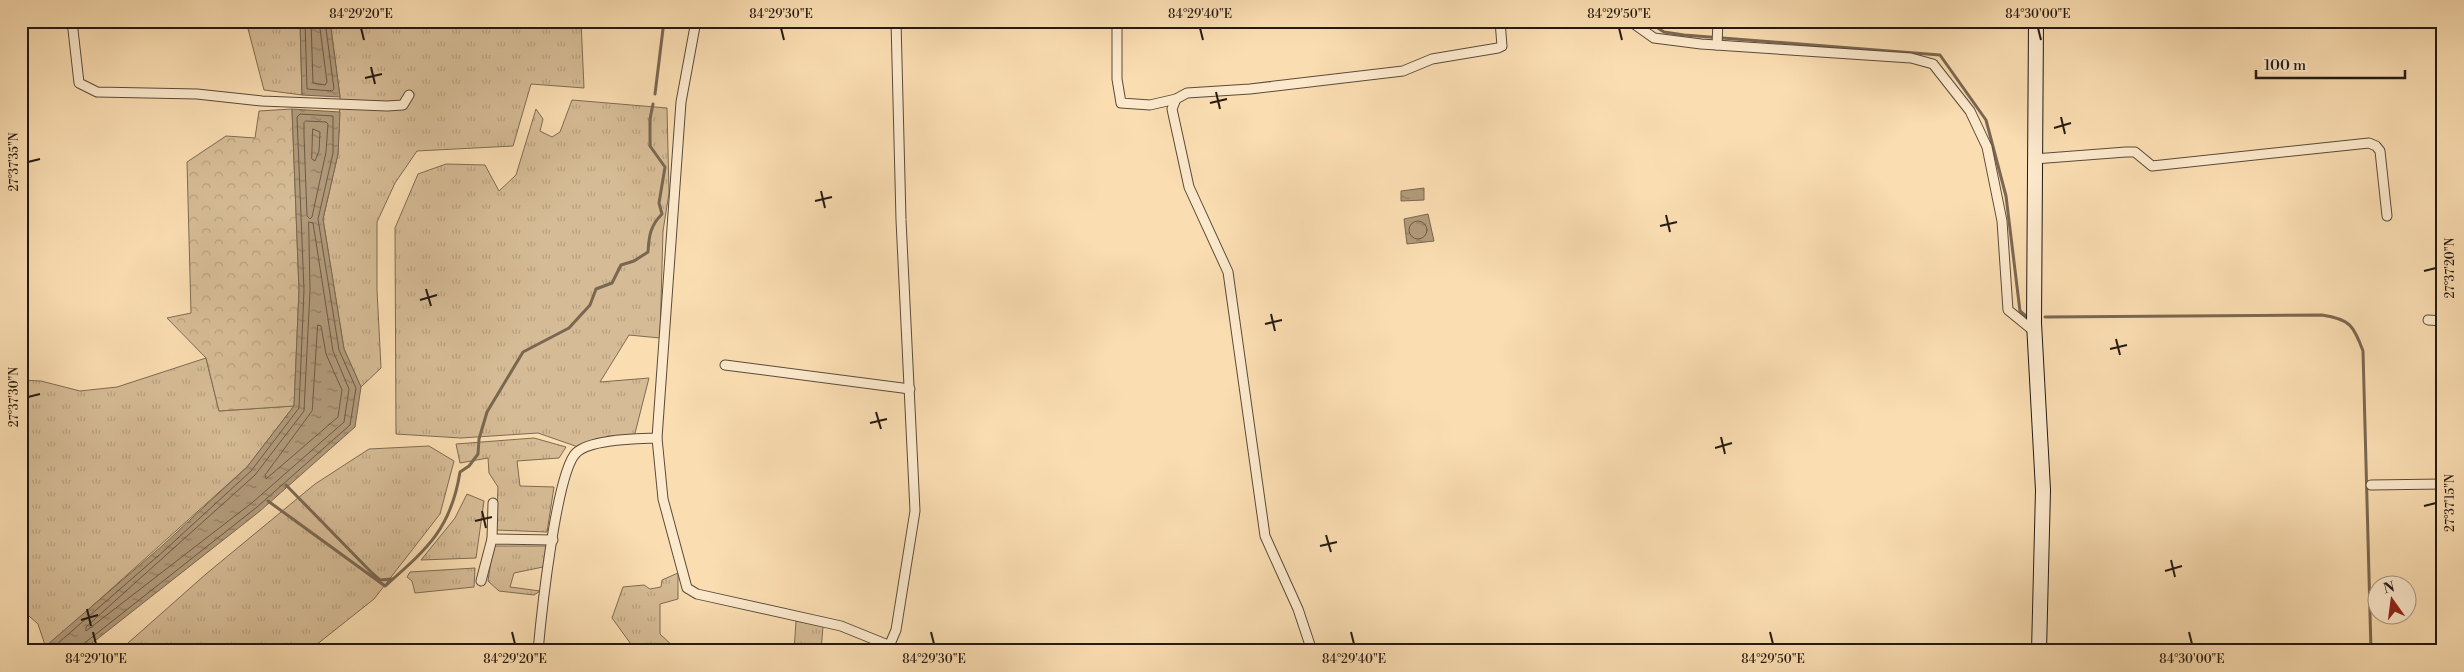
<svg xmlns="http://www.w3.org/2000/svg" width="2464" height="672" font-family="'Libre Bodoni',serif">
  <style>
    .grass { fill: url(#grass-tufts); stroke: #7e6b54 }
    .forest { fill: url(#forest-crowns); stroke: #7e6b54 }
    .water { fill: url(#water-ripples); stroke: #7a6751 }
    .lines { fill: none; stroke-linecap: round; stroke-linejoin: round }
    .shore { stroke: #6c5a47; stroke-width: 1 }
    .stream { stroke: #7a6751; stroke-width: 3 }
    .street-casing { stroke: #5a4b3a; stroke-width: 11 }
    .secondary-casing { stroke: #251a13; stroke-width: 16 }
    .street { stroke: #fce9cc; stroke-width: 9 }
    .secondary { stroke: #fce9cc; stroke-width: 14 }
    .ticks { fill: none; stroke: #251a13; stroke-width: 2 }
    .neatline { fill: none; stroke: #251a13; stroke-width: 2 }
    .ticks-label { font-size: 12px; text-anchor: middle; fill: #251a13 }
  </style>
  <defs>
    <pattern id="grass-tufts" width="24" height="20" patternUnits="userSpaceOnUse" patternTransform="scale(1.25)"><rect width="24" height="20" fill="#d6bc96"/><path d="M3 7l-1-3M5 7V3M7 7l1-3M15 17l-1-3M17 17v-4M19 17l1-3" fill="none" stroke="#b8a180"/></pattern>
    <pattern id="forest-crowns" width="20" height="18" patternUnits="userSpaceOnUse" patternTransform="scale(1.25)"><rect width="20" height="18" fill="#d6bc96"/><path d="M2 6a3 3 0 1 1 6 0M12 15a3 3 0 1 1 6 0" fill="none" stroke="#b8a180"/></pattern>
    <pattern id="water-ripples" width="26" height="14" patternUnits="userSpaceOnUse" patternTransform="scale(1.25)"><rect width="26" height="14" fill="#b29b7b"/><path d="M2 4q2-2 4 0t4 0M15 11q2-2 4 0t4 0" fill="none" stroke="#917e64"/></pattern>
  </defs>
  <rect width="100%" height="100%" fill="#faddb1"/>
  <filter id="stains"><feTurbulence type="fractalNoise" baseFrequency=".004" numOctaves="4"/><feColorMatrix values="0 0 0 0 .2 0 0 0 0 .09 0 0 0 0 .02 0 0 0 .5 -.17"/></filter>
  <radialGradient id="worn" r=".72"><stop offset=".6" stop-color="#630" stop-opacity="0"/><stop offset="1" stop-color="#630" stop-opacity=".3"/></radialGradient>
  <g class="grass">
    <polygon points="246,21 300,21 302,95 264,90"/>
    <polygon points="330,21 581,21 584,88 531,84 513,146 417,151 395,183 377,222 377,290 381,368 361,387 344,349 323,219 338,154 340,97"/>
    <polygon points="572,100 667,108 669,193 663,231 660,338 629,335 600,382 649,378 634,437 608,436 581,448 538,433 461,438 396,434 395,228 418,174 446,164 485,165 499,191 516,175 536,109 543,119 540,131 552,137 560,132"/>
    <polygon points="206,358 219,411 294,406 247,467 49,645 45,645 38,624 21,609 21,380 41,381 80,391 117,387"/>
    <polygon points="534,438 566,447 559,458 517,461 520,486 554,487 547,532 496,530 498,487 489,473 488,458 460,463 456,444"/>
    <polygon points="429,446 454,461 440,514 374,599 316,645 307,651 119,651 206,574 315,484 369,449"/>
    <polygon points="467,494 484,501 476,558 421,560 455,518"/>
    <polygon points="493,546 548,546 543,567 514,573 510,587 540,591 534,595 499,591 488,581"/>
    <polygon points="475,568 474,587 415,593 412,581 407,577 410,572"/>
    <polygon points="678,573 678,599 660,604 660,634 676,649 716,651 636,651 612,618 623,587 644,585 650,589 661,587 662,580"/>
    <polygon points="796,621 823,626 821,651 794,651"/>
  </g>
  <polygon class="forest" points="292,109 299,290 294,406 219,411 206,358 167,318 191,313 187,162 226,136 255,138 259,111"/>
  <g class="water">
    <polygon points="300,21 330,21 340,97 302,95"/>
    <polygon points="292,109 340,112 338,154 323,219 344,349 361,387 355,427 260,511 82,651 40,651 163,545 247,467 294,406 299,290"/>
    <polygon points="1424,188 1424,200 1401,201 1401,191"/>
    <polygon points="1428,214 1434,241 1407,244 1404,219"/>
  </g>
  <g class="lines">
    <g class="shore">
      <polyline points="305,21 307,89 332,91 334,89 325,21"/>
      <polyline points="311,21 313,83 325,85 327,82 319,21"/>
      <polygon points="306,121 326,122 328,124 326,152 312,217 310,219 307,216 304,136 304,123"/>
      <polygon points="313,129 320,132 319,151 315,161 312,159"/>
      <circle cx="1418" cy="230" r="9"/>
      <polygon points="309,222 313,223 333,351 349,389 344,422 253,502 86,631 86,627 255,475 304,411 310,291"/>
      <polygon points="318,325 321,326 326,354 342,390 338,417 266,479 265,475 312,411"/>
      <polyline points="49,651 166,549 251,471 299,408 304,290 297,117 300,114 333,116 333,153 318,219 339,350 356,388 350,425 257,507 82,645 80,651"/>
    </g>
    <g class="stream">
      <polyline points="1647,21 1664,32 1684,35 1940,55 1986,120 2006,196 2020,311 2027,317 2031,317"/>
      <polyline points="655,94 664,21"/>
      <path d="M2045,317L2322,315C2350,319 2354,326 2363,351L2371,651"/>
      <polyline points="286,485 372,573 380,580 392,579"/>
      <path d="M268,501L385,586C427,549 451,529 460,472L469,466L478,454L479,439L487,412L523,352L569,328L590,305L596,289L612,283L621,265L634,261L648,252C649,236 650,226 662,214L659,203L665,167L650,146V119L653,104"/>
    </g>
    <defs>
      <g id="street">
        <polyline points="72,21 79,83 97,92 197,94 262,101 387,106 403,105 409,95"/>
        <polyline points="696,21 681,102 657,438 663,499 687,588 697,594 841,626 888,645"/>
        <polyline points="1117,21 1117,79 1121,103 1150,105 1176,99"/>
        <polyline points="1630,21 1654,38 1701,44 1911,58 1933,64 1970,111 1987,147 2002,221 2008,310 2035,332"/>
        <polyline points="1717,45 1718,21"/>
        <polyline points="2034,159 2126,152 2135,152 2152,166 2369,143 2376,146 2380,151 2387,216"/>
        <polyline points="2428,320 2443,321"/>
        <polyline points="725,365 910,389"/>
        <polyline points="2371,485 2443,484"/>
        <polyline points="492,539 493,503"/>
        <polyline points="481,581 492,539 553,540"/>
        <path d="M538,651C541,618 556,473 576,453C590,439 637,439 657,438"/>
        <polyline points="887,651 896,630 915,511 901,220 896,21"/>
        <polyline points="1312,651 1298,609 1265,536 1228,272 1189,187 1172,109 1176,99 1187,93 1250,89 1403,71 1432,59 1498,48 1502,46 1500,21"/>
      </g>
      <polyline id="secondary" points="2036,21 2034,323 2043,490 2039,651"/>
    </defs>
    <use href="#street" class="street-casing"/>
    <use href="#secondary" class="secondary-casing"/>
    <use href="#street" class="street"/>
    <use href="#secondary" class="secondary"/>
  </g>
  <path class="ticks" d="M361,28L364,40M781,28L784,40M1200,28L1203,40M1619,28L1622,40M2038,28L2041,40M371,67L375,84M365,78L382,74M1216,92L1220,109M1210,103L1227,99M2061,117L2065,134M2054,128L2071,123M28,162L40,159M821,191L825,208M815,201L832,197M1666,215L1670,232M1660,226L1677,222M2424,271L2436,268M426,289L431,306M420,300L437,295M1271,314L1275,331M1265,324L1282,320M2116,339L2120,355M2110,349L2127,345M28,397L40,394M876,412L881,429M870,423L887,419M1721,437L1725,454M1715,448L1732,443M2424,506L2436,503M482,511L486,528M475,521L492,517M1326,535L1331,552M1320,546L1337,542M2171,560L2175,577M2165,571L2182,566M87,609L91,626M81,620L98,615M93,632L96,644M512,632L515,644M931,632L934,644M1351,632L1354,644M1770,632L1773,644M2189,632L2192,644"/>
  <rect width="2464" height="672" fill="none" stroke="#faddb1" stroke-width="55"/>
  <g transform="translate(2392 600) rotate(346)"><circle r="24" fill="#fce9cc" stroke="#a69682"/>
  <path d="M0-4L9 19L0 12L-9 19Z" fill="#8f2418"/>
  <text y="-8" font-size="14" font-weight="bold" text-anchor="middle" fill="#251a13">N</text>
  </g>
  <path d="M2256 70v8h149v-8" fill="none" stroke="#251a13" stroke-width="2.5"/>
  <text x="2264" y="70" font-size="15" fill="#251a13" stroke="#fce9cc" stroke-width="4" paint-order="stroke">100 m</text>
  <rect x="28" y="28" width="2408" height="616" class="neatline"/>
  <g class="ticks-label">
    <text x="361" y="18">84°29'20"E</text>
    <text x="781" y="18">84°29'30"E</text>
    <text x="1200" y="18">84°29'40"E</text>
    <text x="1619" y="18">84°29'50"E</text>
    <text x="2038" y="18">84°30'00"E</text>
    <text transform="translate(14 162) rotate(-90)" y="4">27°37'35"N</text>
    <text transform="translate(2450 268) rotate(-90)" y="4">27°37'20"N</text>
    <text transform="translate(14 397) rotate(-90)" y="4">27°37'30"N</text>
    <text transform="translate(2450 503) rotate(-90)" y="4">27°37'15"N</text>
    <text x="96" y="663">84°29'10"E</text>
    <text x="515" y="663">84°29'20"E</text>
    <text x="934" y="663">84°29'30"E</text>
    <text x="1354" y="663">84°29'40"E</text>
    <text x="1773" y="663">84°29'50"E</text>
    <text x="2192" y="663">84°30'00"E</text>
  </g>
  <rect width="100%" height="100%" filter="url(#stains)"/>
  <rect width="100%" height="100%" fill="url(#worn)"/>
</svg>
